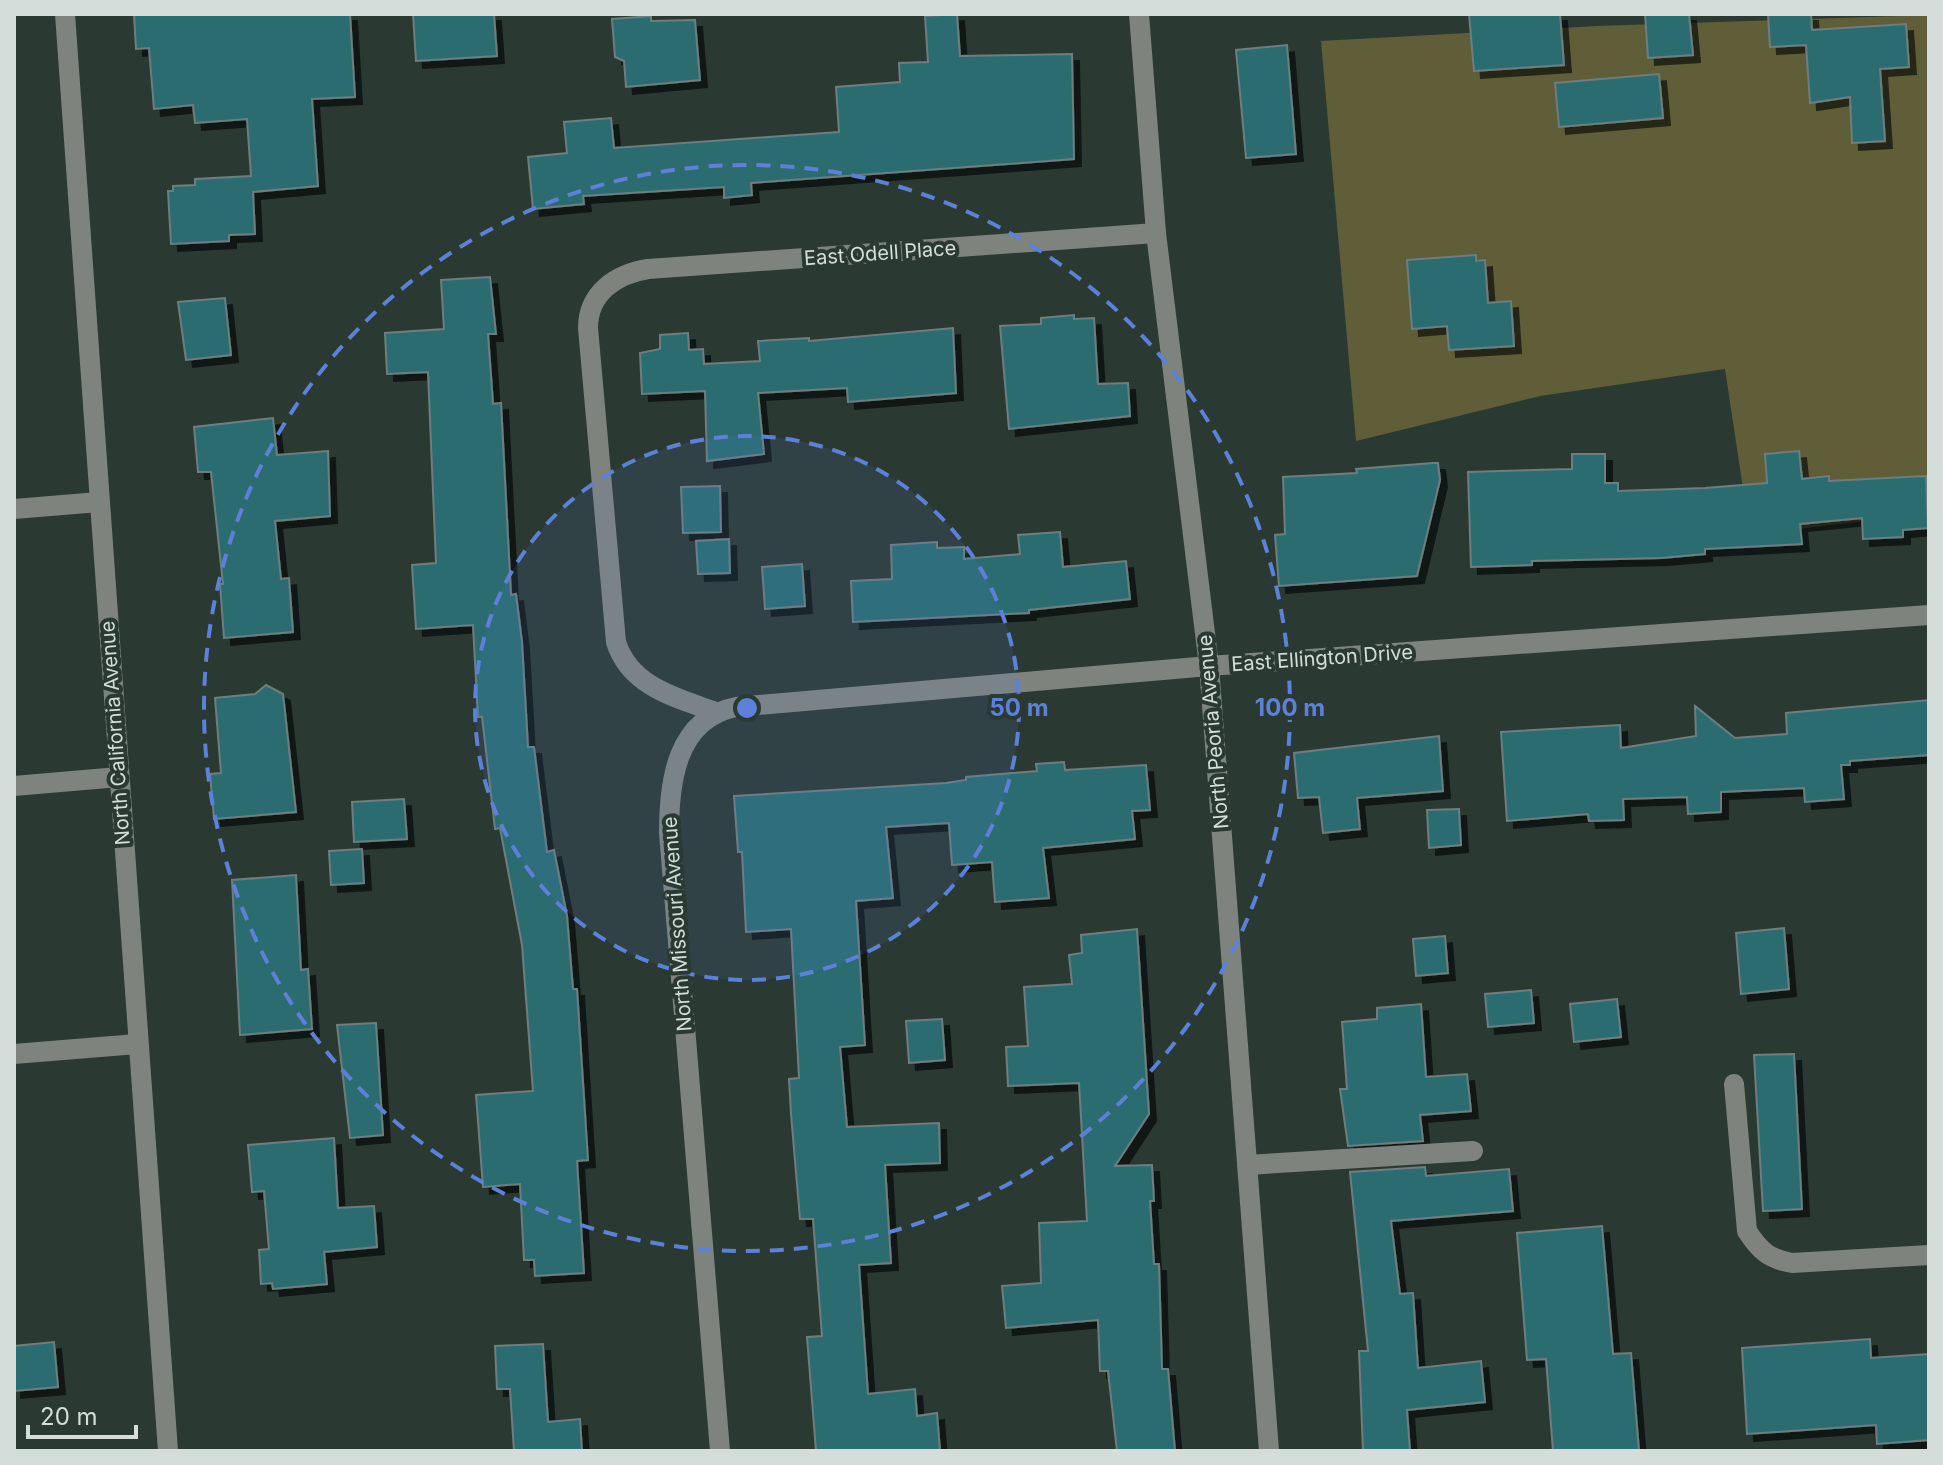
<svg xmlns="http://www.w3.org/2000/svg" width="1943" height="1465" font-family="Inter,sans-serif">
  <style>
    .green { fill: #5f5e38 }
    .building { fill: #2b6c70; stroke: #6c7e7f; stroke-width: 2; filter: url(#shadow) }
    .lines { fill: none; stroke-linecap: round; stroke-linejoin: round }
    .minor { stroke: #7f837e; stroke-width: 20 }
    .ring { fill: none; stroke: #5d80d8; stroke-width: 4; stroke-dasharray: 14 10 }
    .labels { text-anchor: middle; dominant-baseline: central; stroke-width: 8; stroke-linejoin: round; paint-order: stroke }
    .street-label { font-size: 20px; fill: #d4ddd9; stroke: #2b3933 }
    .centre { fill: #5d80d8; stroke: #2b3933; stroke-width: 4 }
    .ring-label { font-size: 24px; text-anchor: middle; font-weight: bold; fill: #5d80d8; stroke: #2b3933; stroke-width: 8; stroke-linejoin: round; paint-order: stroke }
  </style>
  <defs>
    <filter id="shadow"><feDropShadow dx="7" dy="7" stdDeviation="0" flood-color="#0009"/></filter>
  </defs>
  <rect width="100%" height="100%" fill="#2b3933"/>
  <polygon class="green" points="1929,15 1929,513 1750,535 1725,369 1540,396 1356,441 1321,41 1596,26"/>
  <g class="building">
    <polygon points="134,14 350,14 355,97 312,99 318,186 253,192 255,234 229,235 229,241 171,244 168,191 173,191 173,186 195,185 195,179 251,176 247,119 195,123 193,105 154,109 149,48 136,49"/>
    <polygon points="413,14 494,14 497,56 416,61"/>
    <polygon points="957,14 960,56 1072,54 1074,159 751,183 752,195 724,198 724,187 583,196 584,204 533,209 528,157 567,153 564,122 611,118 614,148 839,132 836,87 900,82 899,63 928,62 925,16"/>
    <polygon points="1469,14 1560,14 1564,65 1474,71"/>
    <polygon points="1645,14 1689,14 1693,55 1648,58"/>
    <polygon points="1768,14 1811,14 1812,30 1906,24 1909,67 1880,69 1885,141 1852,143 1850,97 1810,103 1806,45 1770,47"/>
    <polygon points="651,16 651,21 695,20 700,80 626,87 624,61 615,57 612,19"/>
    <polygon points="1287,45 1296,154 1246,158 1236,50"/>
    <polygon points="1659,74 1663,118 1559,127 1555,83"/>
    <polygon points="1476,255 1476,261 1485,260 1488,303 1511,301 1514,346 1449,350 1447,326 1412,329 1407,260"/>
    <polygon points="490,277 496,334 488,334 493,404 501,403 511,595 516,594 522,642 528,747 534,747 547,852 554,850 567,916 573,989 577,989 588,1160 577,1161 584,1273 535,1276 534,1260 524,1260 520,1184 483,1187 476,1095 533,1091 522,945 500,828 495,829 482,717 478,717 473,625 416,629 412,565 436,563 428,372 387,374 385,333 444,329 441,280"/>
    <polygon points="225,298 231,355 186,360 178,302"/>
    <polygon points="1074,315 1074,319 1094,318 1098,384 1128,383 1130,416 1009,429 1000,326 1041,324 1041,318"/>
    <polygon points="953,328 956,393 848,402 847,388 758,393 764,454 707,461 705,391 642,394 640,353 660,349 660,335 688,333 689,350 703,349 704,364 760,361 758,341 809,338 809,341"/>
    <polygon points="273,418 277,455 328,451 330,516 275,521 281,579 289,578 293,632 224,638 220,584 223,584 211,472 198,472 194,427"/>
    <polygon points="1799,451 1802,479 1829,476 1829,481 1926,476 1928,528 1903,530 1903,537 1863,539 1862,518 1800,524 1802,544 1705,549 1705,554 1662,558 1532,561 1532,565 1471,567 1468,472 1572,469 1572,454 1605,454 1605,483 1618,483 1618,491 1705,488 1767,483 1765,454"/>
    <polygon points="1433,463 1438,463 1440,480 1417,576 1279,586 1275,535 1285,534 1283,477 1357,473 1356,469"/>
    <polygon points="720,486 721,532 683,533 681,487"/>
    <polygon points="1060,532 1063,567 1126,561 1130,599 1029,610 1029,613 853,622 851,581 892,579 891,545 937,542 937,548 964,547 964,559 1020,554 1018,535"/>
    <polygon points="729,539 730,573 698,574 696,541"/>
    <polygon points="802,564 805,606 765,609 762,567"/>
    <polygon points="266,685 283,694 296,812 214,819 210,774 221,773 215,698 255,694"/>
    <polygon points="1929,700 1929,755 1850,761 1850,765 1841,765 1844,799 1805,802 1804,788 1721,792 1721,812 1688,814 1687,797 1623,799 1624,820 1589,821 1588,814 1507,821 1501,732 1620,725 1621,748 1696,736 1695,706 1735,738 1787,734 1786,713"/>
    <polygon points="1439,736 1443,791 1357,798 1360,829 1323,833 1319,797 1298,798 1294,753"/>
    <polygon points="1064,762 1065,770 1146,765 1150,810 1132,811 1135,839 1043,848 1049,898 995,902 992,862 952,865 949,823 886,827 893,898 856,901 865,1045 840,1047 847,1127 939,1123 940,1163 885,1165 891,1263 859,1265 868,1394 915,1389 917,1416 937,1413 940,1451 816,1451 807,1337 822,1336 813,1219 800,1219 791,1114 789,1079 799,1078 791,929 746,932 742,852 738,852 734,796 946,783 966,780 966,777 1037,771 1036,764"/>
    <polygon points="404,799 407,839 354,842 352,802"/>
    <polygon points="1459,809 1461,845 1429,848 1427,810"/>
    <polygon points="362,849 364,883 331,885 329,851"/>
    <polygon points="296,875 301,970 308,969 312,1029 240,1035 232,880"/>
    <polygon points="1784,928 1789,989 1741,994 1736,933"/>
    <polygon points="1137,929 1149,1114 1115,1166 1152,1165 1154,1201 1150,1201 1154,1264 1159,1264 1162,1369 1168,1369 1175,1451 1117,1451 1108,1371 1100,1371 1098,1320 1006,1328 1002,1286 1041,1283 1039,1223 1087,1221 1079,1083 1008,1086 1006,1047 1028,1046 1024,987 1072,984 1069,955 1082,953 1081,935"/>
    <polygon points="1445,936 1448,973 1416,976 1413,939"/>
    <polygon points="1531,990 1534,1023 1488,1027 1485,994"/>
    <polygon points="1617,999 1621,1037 1574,1042 1570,1004"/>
    <polygon points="1421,1004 1426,1077 1467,1074 1471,1111 1420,1115 1423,1141 1348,1146 1340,1089 1347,1089 1342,1022 1377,1019 1377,1008"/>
    <polygon points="942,1019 945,1060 909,1063 906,1021"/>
    <polygon points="376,1023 383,1135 350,1138 337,1025"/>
    <polygon points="1794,1054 1802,1209 1763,1211 1754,1055"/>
    <polygon points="334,1138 338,1208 374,1206 377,1247 324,1252 327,1284 273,1289 272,1283 261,1284 259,1250 269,1249 264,1191 252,1192 248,1145"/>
    <polygon points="1425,1167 1426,1176 1509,1169 1513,1211 1391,1221 1400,1294 1413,1293 1418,1368 1481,1361 1485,1402 1407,1410 1410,1451 1363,1451 1359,1351 1368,1351 1350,1172"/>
    <polygon points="1602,1226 1613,1354 1631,1353 1639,1451 1553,1451 1546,1359 1527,1360 1517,1233"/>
    <polygon points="1870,1339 1871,1358 1929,1354 1929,1440 1877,1444 1876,1425 1747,1434 1742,1348"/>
    <polygon points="54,1342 58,1387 14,1391 14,1346"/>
    <polygon points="543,1344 548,1422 580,1419 582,1451 514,1451 510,1389 497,1389 495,1346"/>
  </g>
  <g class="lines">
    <g class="minor">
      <polyline points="65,14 168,1451"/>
      <polyline points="1139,14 1156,233 1209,666 1269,1451"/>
      <polyline points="14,509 99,502"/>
      <path d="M716,712C677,698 630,687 616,642L588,328C588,293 616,274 648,269L1156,233"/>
      <polyline points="14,786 119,777"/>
      <polyline points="14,1054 137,1044"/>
      <path d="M1734,1084L1747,1231C1760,1251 1769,1259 1792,1263L1929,1255"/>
      <polyline points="1247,1165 1473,1151"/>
      <path d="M720,1451L669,833C669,782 676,719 736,707L1209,666L1929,615"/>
    </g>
  </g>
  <circle cx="747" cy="708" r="272" fill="#5d80d8" fill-opacity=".12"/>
  <g class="ring">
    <circle cx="747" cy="708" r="272"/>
    <circle cx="747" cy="708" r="543"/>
  </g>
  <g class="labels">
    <g class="street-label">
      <text transform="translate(880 253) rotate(-4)">East Odell Place</text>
      <text transform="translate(1322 658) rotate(-4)">East Ellington Drive</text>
      <text transform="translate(1213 732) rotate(-95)">North Peoria Avenue</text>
      <text transform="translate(115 733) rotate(-94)">North California Avenue</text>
      <text transform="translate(677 924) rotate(-94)">North Missouri Avenue</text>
    </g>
  </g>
  <circle cx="747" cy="708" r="12" class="centre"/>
  <g class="ring-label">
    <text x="1019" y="716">50 m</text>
    <text x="1290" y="716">100 m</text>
  </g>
  <rect width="1943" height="1465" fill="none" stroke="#d4ddd9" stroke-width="32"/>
  <path d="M28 1425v12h108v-12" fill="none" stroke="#d4ddd9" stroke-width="4"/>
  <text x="40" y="1425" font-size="24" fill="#d4ddd9" stroke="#2b3933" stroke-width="6" paint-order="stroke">20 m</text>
</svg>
